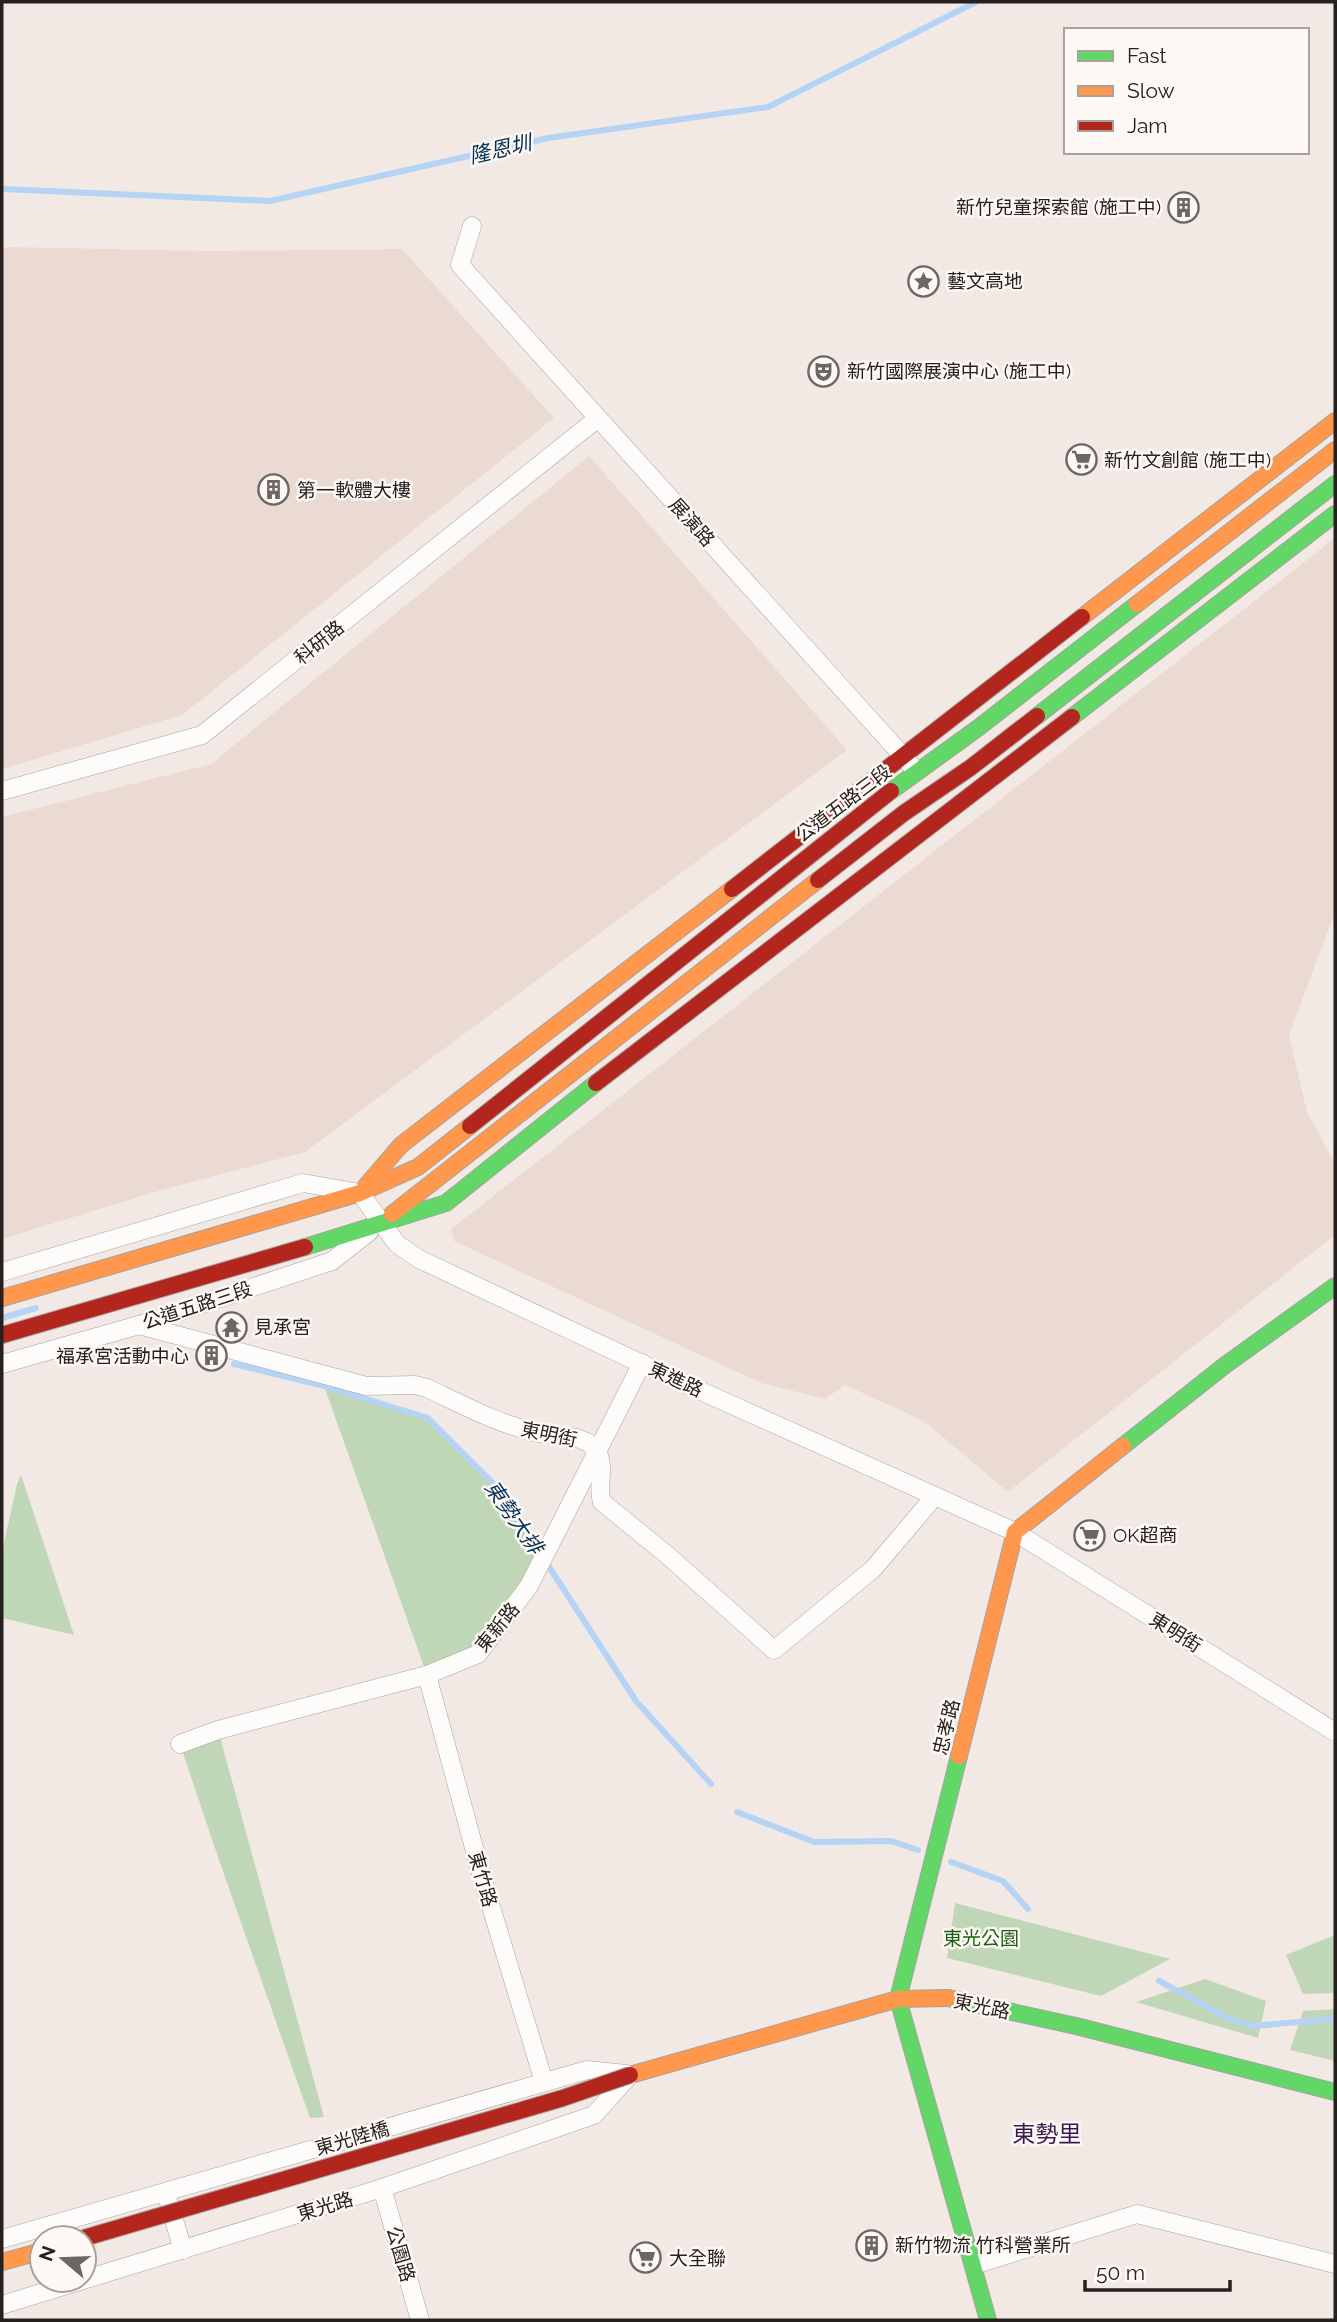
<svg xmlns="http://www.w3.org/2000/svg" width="1337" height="2322" font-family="Raleway,'Noto Sans TC',sans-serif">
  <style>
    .built { fill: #ebdad2 }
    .green { fill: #c0d7b7 }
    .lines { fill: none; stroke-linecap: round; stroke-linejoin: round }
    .stream { stroke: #b5d3f4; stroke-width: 6 }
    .street-casing { stroke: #a8a29f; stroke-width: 19 }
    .fast-casing { stroke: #a8a29f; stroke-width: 18 }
    .slow-casing { stroke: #a8a29f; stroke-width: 18 }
    .jam-casing { stroke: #a8a29f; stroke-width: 18 }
    .street { stroke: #fdfcfb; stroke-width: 18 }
    .fast { stroke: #63d668; stroke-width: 16 }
    .slow { stroke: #ff974d; stroke-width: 16 }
    .jam { stroke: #b3261e; stroke-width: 16 }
    .jam-bridge-casing { stroke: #a8a29f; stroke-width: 18; stroke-linecap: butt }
    .jam-bridge { stroke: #b3261e; stroke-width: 16 }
    .labels { text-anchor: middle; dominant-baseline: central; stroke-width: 5; stroke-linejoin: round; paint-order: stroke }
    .poi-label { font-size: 19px; fill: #26211e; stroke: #fdf8f4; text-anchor: start }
    .street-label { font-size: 19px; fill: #26211e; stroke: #fdf8f4 }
    .park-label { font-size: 19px; fill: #19640f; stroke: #fdf8f4 }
    .water-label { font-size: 21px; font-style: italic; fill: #063157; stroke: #fdf8f4 }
    .quarter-label { font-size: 23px; fill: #3a1951; stroke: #fdf8f4 }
  </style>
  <rect width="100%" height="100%" fill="#f2e9e5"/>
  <g class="built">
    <polygon points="6,247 209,251 402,249 554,418 182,715 2,769 2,249"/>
    <polygon points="589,456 847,750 305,1152 158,1191 2,1239 2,817 211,764"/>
    <polygon points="1335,538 1335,912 1289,1035 1307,1112 1335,1163 1335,1235 1008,1492 924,1421 845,1385 825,1399 761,1383 454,1241 451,1229"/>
  </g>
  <g class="green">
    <polygon points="324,1386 428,1418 498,1488 543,1557 478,1654 427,1675"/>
    <polygon points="21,1475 74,1635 2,1618 2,1552 17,1484"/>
    <polygon points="218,1730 324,2117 310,2118 219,1860 180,1744"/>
    <polygon points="955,1903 1170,1959 1101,1996 947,1958"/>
    <polygon points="1335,1935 1335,1993 1303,1994 1286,1955"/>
    <polygon points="1205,1979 1266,2001 1258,2038 1136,2002"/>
    <polygon points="1335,2009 1335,2061 1290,2050 1303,2011"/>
  </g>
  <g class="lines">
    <g class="stream">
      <polyline points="2,189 270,201 548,138 768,107 976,2"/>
      <polyline points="2,1318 36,1308"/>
      <polyline points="234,1364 324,1386 428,1418 498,1488 636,1701 711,1784"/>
      <polyline points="737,1812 814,1842 891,1841 918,1850"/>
      <polyline points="951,1862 1003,1881 1028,1909"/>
      <polyline points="1159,1981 1228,2018 1253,2026 1335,2019"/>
    </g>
    <defs>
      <g id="street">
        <polyline points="472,226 460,265 911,765"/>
        <polyline points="2,791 202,735 598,418"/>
        <polyline points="2,1272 303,1183 360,1193 397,1244 419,1259 672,1378 1015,1532 1335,1732"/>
        <path d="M139,1325L366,1386L415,1385L427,1388C463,1405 498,1424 538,1433C557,1437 587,1433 598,1453C605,1468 597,1487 602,1502L666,1554L774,1650L873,1569L935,1496"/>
        <polyline points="2,1364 139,1325 332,1261 369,1232"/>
        <polyline points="427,1675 482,1877 544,2082"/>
        <polyline points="180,1744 218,1730 427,1675 478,1654 529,1586 642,1363"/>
        <polyline points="382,2188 420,2320"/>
        <polyline points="169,2203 183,2250"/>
        <polyline points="2,2239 587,2070 626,2074"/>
        <polyline points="974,2265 1137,2214 1335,2264"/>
        <polyline points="2,2305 382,2188 594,2115 628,2077"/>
      </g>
      <g id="fast">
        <polyline points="1037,716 1335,484"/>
        <polyline points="1072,717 1335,514"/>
        <polyline points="891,791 978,728 1137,604"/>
        <polyline points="305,1247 446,1203 596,1083"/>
        <polyline points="1123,1446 1224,1366 1335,1286"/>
        <polyline points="959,1756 898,1999 988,2320"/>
        <polyline points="948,1998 1076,2026 1335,2092"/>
      </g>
      <g id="slow">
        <polyline points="1137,604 1335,450"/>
        <polyline points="1082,617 1335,421"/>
        <polyline points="365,1187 401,1145 732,889"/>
        <polyline points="392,1214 818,880"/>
        <polyline points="2,1298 360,1193 418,1167 470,1126"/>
        <polyline points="959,1756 1015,1532 1123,1446"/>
        <polyline points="630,2075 898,1999 948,1998"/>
        <polyline points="2,2262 42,2251"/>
      </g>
      <g id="jam">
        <polyline points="818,880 904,813 970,768 1037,716"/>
        <polyline points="732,889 1082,617"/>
        <polyline points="596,1083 1072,717"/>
        <polyline points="470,1126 891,791"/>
        <polyline points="2,1335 305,1247"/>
      </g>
    </defs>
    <use href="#street" class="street-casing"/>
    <use href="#fast" class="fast-casing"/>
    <use href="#slow" class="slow-casing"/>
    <use href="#jam" class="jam-casing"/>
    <use href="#street" class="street"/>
    <use href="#fast" class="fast"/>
    <use href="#slow" class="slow"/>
    <use href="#jam" class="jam"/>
    <defs>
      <polyline id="jam-bridge" points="84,2238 563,2098 630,2075"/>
    </defs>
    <use href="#jam-bridge" class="jam-bridge-casing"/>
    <use href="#jam-bridge" class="jam-bridge"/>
  </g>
  <defs>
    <symbol id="building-ring" viewBox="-11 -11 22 22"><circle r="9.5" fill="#fdf8f4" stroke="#6d6764" stroke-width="1.5"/><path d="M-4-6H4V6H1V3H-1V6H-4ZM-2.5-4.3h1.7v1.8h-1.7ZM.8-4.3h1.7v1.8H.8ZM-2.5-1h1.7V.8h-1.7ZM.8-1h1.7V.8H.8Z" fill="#6d6764"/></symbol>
    <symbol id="sight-ring" viewBox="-11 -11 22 22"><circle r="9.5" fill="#fdf8f4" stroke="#6d6764" stroke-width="1.5"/><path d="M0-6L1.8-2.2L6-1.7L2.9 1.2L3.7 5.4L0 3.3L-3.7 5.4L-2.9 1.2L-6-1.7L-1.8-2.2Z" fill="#6d6764"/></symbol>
    <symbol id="theatre-ring" viewBox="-11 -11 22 22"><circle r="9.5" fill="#fdf8f4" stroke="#6d6764" stroke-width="1.5"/><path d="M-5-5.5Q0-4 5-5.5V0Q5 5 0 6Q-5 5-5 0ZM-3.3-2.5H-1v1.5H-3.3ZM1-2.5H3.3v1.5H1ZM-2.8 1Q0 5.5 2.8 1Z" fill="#6d6764"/></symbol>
    <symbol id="supermarket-ring" viewBox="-11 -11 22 22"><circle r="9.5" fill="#fdf8f4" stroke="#6d6764" stroke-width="1.5"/><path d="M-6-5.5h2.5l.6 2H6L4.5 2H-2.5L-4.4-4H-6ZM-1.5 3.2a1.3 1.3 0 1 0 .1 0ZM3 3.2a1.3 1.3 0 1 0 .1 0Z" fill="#6d6764"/></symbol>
    <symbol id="temple-ring" viewBox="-11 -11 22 22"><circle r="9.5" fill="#fdf8f4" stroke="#6d6764" stroke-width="1.5"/><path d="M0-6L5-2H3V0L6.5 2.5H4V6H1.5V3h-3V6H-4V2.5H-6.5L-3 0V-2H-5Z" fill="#6d6764"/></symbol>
  </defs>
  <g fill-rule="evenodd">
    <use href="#building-ring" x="1166" y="190" width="35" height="35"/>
    <use href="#sight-ring" x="906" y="264" width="35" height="35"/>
    <use href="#theatre-ring" x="806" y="354" width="35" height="35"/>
    <use href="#supermarket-ring" x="1064" y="442" width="35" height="35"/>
    <use href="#building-ring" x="256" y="472" width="35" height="35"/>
    <use href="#temple-ring" x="214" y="1310" width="35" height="35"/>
    <use href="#building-ring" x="194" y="1338" width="35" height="35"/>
    <use href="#supermarket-ring" x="1072" y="1518" width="35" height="35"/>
    <use href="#building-ring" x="854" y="2228" width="35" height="35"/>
    <use href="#supermarket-ring" x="628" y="2240" width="35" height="35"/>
  </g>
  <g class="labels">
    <g class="poi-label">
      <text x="1161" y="207" text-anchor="end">新竹兒童探索館 (施工中)</text>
      <text x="947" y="281">藝文高地</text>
      <text x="847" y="371">新竹國際展演中心 (施工中)</text>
      <text x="1104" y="460">新竹文創館 (施工中)</text>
      <text x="297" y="490">第一軟體大樓</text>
      <text x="254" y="1327">見承宮</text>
      <text x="189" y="1356" text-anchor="end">福承宮活動中心</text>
      <text x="1113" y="1535">OK超商</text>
      <text x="895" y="2245">新竹物流 竹科營業所</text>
      <text x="669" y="2258">大全聯</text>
    </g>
    <g class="street-label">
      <text transform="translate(692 522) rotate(48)">展演路</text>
      <text transform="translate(319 642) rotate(-39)">科研路</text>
      <text transform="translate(843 803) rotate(-37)">公道五路三段</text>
      <text transform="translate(197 1305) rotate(-18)">公道五路三段</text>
      <text transform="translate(676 1379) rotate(25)">東進路</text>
      <text transform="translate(549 1434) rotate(12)">東明街</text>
      <text transform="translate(497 1627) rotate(-51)">東新路</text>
      <text transform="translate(1176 1632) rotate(32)">東明街</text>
      <text transform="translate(946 1727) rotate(-76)">忠孝路</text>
      <text transform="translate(483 1879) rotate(74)">東竹路</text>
      <text transform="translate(982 2006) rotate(12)">東光路</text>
      <text transform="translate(352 2138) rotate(-16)">東光陸橋</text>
      <text transform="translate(325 2206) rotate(-17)">東光路</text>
      <text transform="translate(401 2254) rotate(74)">公園路</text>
    </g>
    <g class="park-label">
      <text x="981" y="1938">東光公園</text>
    </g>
    <g class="water-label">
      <text transform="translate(500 149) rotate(-13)">隆恩圳</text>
      <text transform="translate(514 1517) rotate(55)">東勢大排</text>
    </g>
    <g class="quarter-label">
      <text x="1047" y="2133">東勢里</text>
    </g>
  </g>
  <rect width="1337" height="2322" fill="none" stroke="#26211e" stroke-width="7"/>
  <rect x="1064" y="28" width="245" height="126" fill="#fdf8f4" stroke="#a7a29e" stroke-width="2"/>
  <rect x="1078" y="51" width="35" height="10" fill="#63d668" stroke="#a7a29e" stroke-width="2"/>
  <text x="1127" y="63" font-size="21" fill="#26211e">Fast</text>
  <rect x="1078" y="86" width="35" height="10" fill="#ff974d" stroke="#a7a29e" stroke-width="2"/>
  <text x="1127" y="98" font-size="21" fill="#26211e">Slow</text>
  <rect x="1078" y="121" width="35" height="10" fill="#b3261e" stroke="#a7a29e" stroke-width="2"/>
  <text x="1127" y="133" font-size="21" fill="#26211e">Jam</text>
  <g transform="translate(63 2259) rotate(289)"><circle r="33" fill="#fdf8f4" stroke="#a7a29e" stroke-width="2"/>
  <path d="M0-5L12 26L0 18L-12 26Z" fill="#6d6764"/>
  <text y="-10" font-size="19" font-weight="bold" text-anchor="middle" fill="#26211e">N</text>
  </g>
  <path d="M1085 2280v10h145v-10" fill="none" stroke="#26211e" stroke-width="3.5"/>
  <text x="1096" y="2280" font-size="21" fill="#26211e" stroke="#fdf8f4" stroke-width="5" paint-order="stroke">50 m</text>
</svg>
